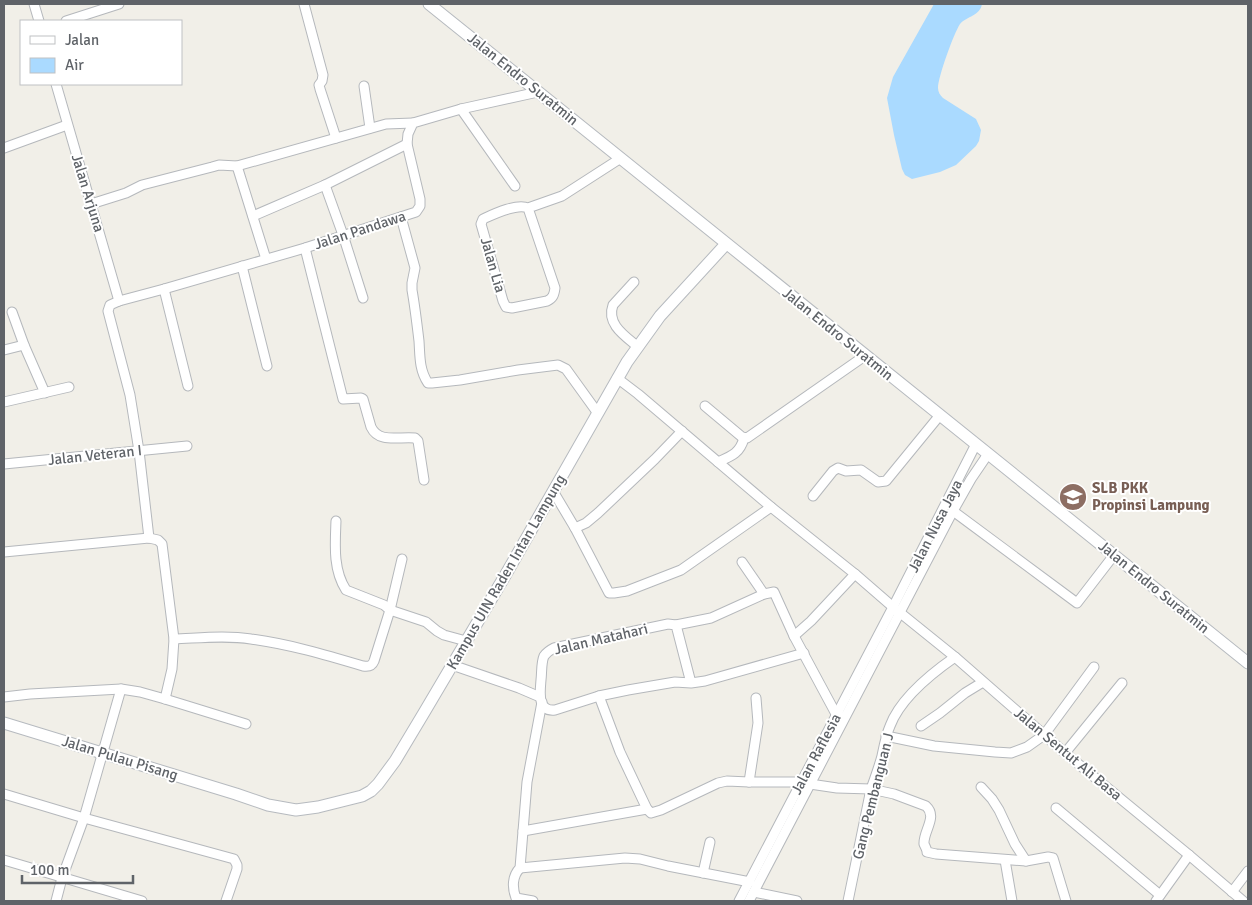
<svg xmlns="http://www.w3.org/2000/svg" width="1252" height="905" font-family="Signika,sans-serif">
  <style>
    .water { fill: #aadaff }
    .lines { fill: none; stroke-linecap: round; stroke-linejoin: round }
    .street-casing { stroke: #b5b8bc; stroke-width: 11 }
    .secondary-casing { stroke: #b6babf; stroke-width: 13 }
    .street { stroke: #fff; stroke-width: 9 }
    .secondary { stroke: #fff; stroke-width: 11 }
    .labels { text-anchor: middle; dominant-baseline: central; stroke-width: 4; stroke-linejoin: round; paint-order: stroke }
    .street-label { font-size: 15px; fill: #5f6368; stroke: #fff }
    .education-label { font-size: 15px; font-weight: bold; fill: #785e54; stroke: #fff; text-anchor: start }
  </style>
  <rect width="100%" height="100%" fill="#f1efe8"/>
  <path class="water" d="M934,4H982C980,16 967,16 960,24C954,33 938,77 938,88C938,92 940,95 943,98L976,119L981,130L979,141L976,146L956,165L940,172L912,179L905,175L902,169L894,135L887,98L893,77Z"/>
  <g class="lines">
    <defs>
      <g id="street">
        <polyline points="34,4 39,21"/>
        <polyline points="304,4 323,75 322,81 319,85 320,89 336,138"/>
        <polyline points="66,21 119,4"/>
        <polyline points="56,84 119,301"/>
        <polyline points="364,86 370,128"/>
        <polyline points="461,109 515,186"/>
        <polyline points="4,148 67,125"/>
        <polyline points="237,166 266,259"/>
        <polyline points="325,185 343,235 363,298"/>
        <polyline points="91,204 126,193 142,185 212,167 219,165 237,166 386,124 413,123"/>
        <path d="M528,208L555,288C554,295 553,298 547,301L512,308L506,307L503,301L481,224L483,219C494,214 517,203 528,208L562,196L621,158"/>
        <polyline points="253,216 325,185 407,144"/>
        <path d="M401,217L415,268L412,283V290C415,307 417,324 419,341C420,355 419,370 428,383H432L460,380L518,370L558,365L566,369L597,412"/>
        <path d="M305,248L343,399L361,398L363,399L371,427C379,444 400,436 415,438L418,441L424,480"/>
        <polyline points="242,266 267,366"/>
        <path d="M634,282L613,305C606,324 625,336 637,346"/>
        <polyline points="164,289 188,386"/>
        <polyline points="12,312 24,345"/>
        <polyline points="4,350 24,345 45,393"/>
        <polyline points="617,378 638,394 771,507 855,574 893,607 955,657 1065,753 1189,855 1243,901"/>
        <polyline points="4,402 69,387"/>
        <polyline points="705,406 742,437 747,438 866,355"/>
        <path d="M718,462C732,456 740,453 744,438"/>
        <polyline points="4,464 187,446"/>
        <polyline points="553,491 575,528 609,593 614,593 627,591 681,570 771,507"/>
        <polyline points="813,496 833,471 838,468 846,471 861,470 878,482 886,481 940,415"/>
        <polyline points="953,511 1077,603 1114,555"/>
        <path d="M336,521C335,545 333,570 346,590L384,605L390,610L426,622L437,631L444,635L466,641"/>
        <polyline points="575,528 586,523 598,513 655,459 682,431"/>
        <polyline points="149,538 139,451 130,395 108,311 110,305 119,301 164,289 305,248 416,212 420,206 420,199 407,144 408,134 413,123 461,109 538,92"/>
        <polyline points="4,552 149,538 158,540 162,544 174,639 172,669 165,699"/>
        <polyline points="742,562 764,594"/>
        <polyline points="676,625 711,618 764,594 774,592 794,636 836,714 840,716"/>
        <polyline points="794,636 811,621 855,574"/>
        <path d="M174,639C200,638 226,635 251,639C289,644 326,655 363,666C369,667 372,666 374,661L390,610L402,559"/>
        <polyline points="452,665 519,688 540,697"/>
        <path d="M691,683L676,625L668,624L554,648C550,650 547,652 544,656C541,663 542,672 541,680C540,692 537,712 555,710L599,696L628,690L675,682L691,683L705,681L804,653"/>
        <path d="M599,696L620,752L647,809L651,813L661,810L718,783L727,781L749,782H801L810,784L837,788L871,789L894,794L926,806C938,817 923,831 924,844C925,846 927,850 927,852L936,854L1026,861L1048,857L1053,858L1066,901"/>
        <polyline points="4,697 30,694 121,689 140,692 165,699 246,724"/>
        <polyline points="921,726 940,713 965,693 983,682"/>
        <polyline points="886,736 934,746 995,752 1011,753 1027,747 1044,735 1094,667"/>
        <polyline points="1065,753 1122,683"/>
        <polyline points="749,782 758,723 756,698"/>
        <polyline points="981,787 992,799 999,810 1015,844 1026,861"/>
        <polyline points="4,794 84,818 234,859 237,865 237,869 226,901"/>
        <polyline points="1056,808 1160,895"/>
        <polyline points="523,831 647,809"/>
        <polyline points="4,860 142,901"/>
        <polyline points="1005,860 1012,901"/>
        <polyline points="520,868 625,858 640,859 668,866 750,882"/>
        <polyline points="703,873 710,842"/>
        <polyline points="754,892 797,901"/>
        <polyline points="1232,892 1248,871"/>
        <polyline points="56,901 62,878 84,818 121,689"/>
        <path d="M533,901L516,898C512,888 512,876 520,868L527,782L542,702"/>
        <polyline points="739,901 893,607 976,444"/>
        <polyline points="749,901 953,511 971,479 988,454"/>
        <path d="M848,901L871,789C875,778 879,767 882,756C884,746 886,735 890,726C900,699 932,673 955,657"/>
        <polyline points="1156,901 1189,855"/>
      </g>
      <g id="secondary">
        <polyline points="429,4 1248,663"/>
        <polyline points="4,723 236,794 268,805 296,810 318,807 362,796 371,791 378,784 395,761 425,711 506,574 627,362 660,316 726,244"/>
      </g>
    </defs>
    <use href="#street" class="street-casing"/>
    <use href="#secondary" class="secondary-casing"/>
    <use href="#street" class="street"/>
    <use href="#secondary" class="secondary"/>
  </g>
  <defs>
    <symbol id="school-disc" viewBox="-11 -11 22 22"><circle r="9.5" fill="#8d6e63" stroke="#fff"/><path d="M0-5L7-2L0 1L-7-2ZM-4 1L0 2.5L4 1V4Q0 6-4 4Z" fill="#fff"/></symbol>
  </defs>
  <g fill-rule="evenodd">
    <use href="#school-disc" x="1057" y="481" width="32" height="32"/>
  </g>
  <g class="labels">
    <g class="street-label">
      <text transform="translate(523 79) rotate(39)">Jalan Endro Suratmin</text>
      <text transform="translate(88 193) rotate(73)">Jalan Arjuna</text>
      <text transform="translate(360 230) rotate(-18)">Jalan Pandawa</text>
      <text transform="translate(493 265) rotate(74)">Jalan Lia</text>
      <text transform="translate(838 334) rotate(39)">Jalan Endro Suratmin</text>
      <text transform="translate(95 455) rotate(-6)">Jalan Veteran I</text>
      <text transform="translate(935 526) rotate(-63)">Jalan Nusa Jaya</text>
      <text transform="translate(506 572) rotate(-60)">Kampus UIN Raden Intan Lampung</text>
      <text transform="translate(1154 587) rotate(39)">Jalan Endro Suratmin</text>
      <text transform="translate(601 639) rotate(-13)">Jalan Matahari</text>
      <text transform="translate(816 754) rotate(-62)">Jalan Raflesia</text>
      <text transform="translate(1068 754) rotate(40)">Jalan Sentut Ali Basa</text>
      <text transform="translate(120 758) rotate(17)">Jalan Pulau Pisang</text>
      <text transform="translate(873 796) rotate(-76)">Gang Pembanguan J</text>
    </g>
    <g class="education-label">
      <text x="1092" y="488">SLB PKK<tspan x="1092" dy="17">Propinsi Lampung</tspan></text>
    </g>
  </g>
  <rect width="1252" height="905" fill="none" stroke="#5f6368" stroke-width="10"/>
  <rect x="20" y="20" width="162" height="65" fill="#ffffff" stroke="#bfc1c3"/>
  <rect x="30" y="36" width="25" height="8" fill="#ffffff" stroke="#bfc1c3"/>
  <text x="65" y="45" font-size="15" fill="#5f6368">Jalan</text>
  <rect x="30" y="58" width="25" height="15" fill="#aadaff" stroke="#bfc1c3"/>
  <text x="65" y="70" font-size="15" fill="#5f6368">Air</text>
  <path d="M22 875v8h111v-8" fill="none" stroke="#5f6368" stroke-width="2.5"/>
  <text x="30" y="875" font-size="15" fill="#5f6368" stroke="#ffffff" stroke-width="4" paint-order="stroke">100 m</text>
</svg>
